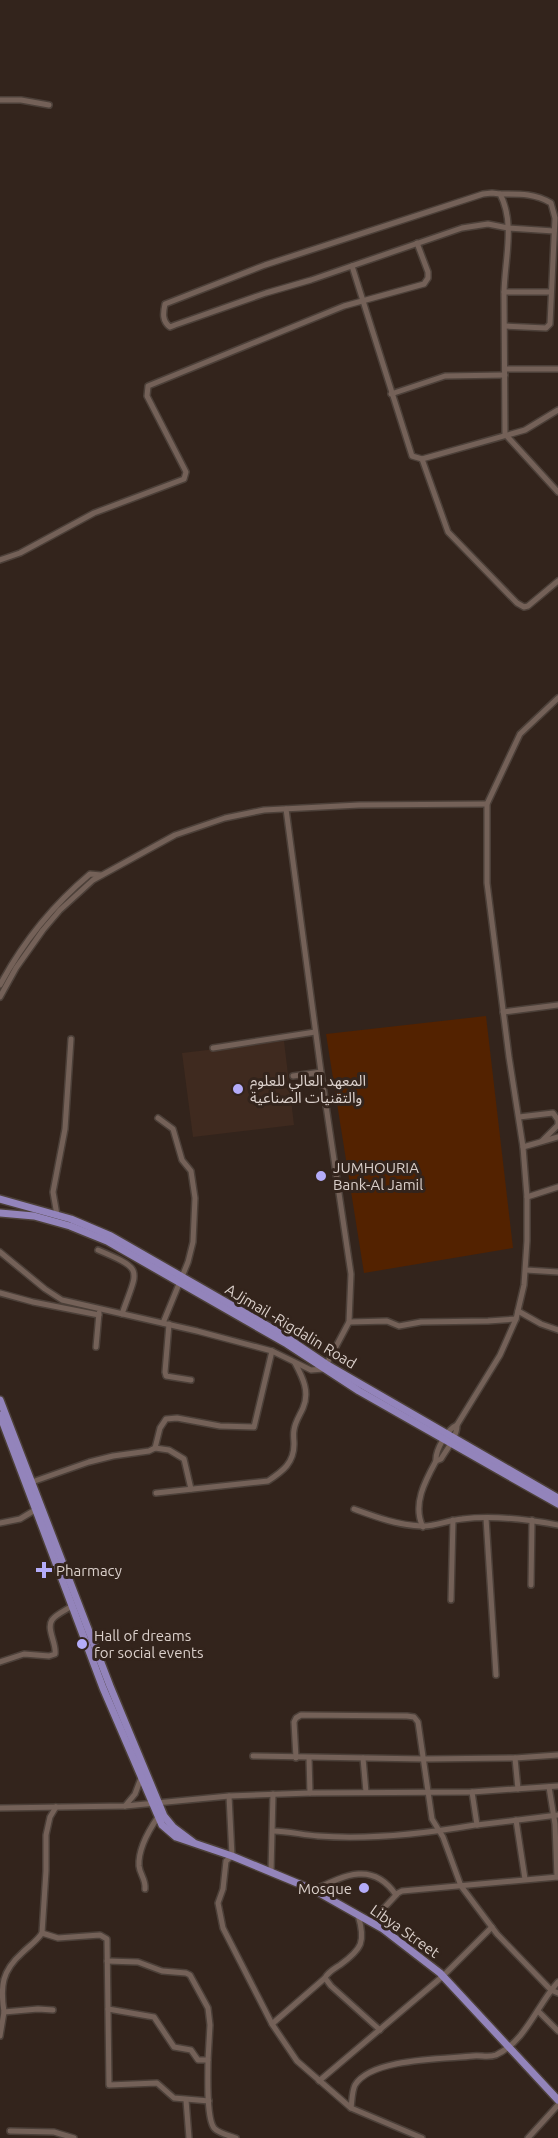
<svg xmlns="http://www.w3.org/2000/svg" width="558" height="2138" font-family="Ubuntu,'Noto Sans Arabic',sans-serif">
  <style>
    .built { fill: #3f2a1f }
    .green { fill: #532200 }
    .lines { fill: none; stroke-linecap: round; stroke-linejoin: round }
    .minor-casing { stroke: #4c4039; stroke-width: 8 }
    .major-casing { stroke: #4c4039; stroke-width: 10 }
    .minor { stroke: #746158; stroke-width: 5 }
    .major { stroke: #9384bb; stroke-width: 7 }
    .poi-dot { fill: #b4acf9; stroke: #33241c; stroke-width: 2 }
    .labels { text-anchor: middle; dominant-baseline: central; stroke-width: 6; stroke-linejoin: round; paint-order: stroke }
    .poi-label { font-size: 15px; fill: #dbd0cb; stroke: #33241c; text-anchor: start }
    .street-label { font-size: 15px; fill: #dbd0cb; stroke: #33241c }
  </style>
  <rect width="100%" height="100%" fill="#33241c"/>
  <polygon class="built" points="284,1041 294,1125 193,1137 182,1053"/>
  <polygon class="green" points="486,1016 513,1248 364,1273 326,1034"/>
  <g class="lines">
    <defs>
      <g id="minor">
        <polyline points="0,100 21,100 49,105"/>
        <path d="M500,194C518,194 534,193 551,203L555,218L550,324L546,328L505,326"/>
        <path d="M554,231L508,228L488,224L462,228L311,280L266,293L175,325L170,327C162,321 163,313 165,304L265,265L483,194L492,193L500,194C516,224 504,262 504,295C504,341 505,387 505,434L558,492"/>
        <polyline points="352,266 412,456 422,459 525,430 558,410"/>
        <polyline points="504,292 550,292"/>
        <polyline points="506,369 558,369"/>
        <polyline points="391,394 445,376 505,375"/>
        <polyline points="422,459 448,532 517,603 524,607 528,606 558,581"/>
        <polyline points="0,560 20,553 94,513 184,479 186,472 184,468 147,396 148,386 344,306 424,284 428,278 428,272 417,243"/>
        <path d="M0,985C23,942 53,905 90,874L101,875"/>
        <polyline points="0,997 16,968 43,930 60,910 93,880 175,835 225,818 264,810 359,805 487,804"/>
        <polyline points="503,1012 558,1005"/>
        <polyline points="213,1048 315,1032"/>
        <polyline points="293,1076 321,1072"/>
        <polyline points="519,1117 553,1113 558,1120 558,1125 542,1141"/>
        <polyline points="158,1118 173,1129 182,1160 191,1171 195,1198 193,1242 188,1262 163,1323"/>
        <polyline points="523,1147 558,1137"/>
        <polyline points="527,1197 558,1187"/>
        <polyline points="57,1215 53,1192 65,1129 71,1039"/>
        <path d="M98,1250C145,1270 138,1268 122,1314"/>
        <polyline points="0,1252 45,1289 62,1300 197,1331 272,1351 311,1370 324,1369 349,1322 351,1274 321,1072 286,809"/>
        <polyline points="526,1270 558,1272"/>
        <polyline points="0,1293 33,1302 99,1315"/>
        <polyline points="518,1311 541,1324 558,1330"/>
        <polyline points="349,1322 387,1321 399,1326 421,1322 488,1321 516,1319"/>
        <polyline points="169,1324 165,1372 166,1376 191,1380"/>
        <polyline points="96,1347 99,1313"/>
        <polyline points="155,1448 169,1450 184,1459 191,1489"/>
        <path d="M436,1461C435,1451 447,1429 457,1425L500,1355L516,1319L524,1285L527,1241V1197L523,1147L509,1057L487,883V804L520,734L558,698"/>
        <polyline points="32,1482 89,1462 113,1456 149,1451 155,1448 160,1428 166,1419 177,1418 220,1426 254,1427 272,1351"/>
        <path d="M156,1493L268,1481C283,1471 294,1463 294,1444C294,1440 293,1435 294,1430C295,1422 300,1415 303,1408C310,1392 303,1378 295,1363"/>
        <path d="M354,1509C376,1517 397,1525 421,1526C434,1527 448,1520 462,1519C494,1515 526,1519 558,1525"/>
        <polyline points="486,1518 496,1675"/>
        <polyline points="0,1523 20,1519 35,1510"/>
        <path d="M423,1527C412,1505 425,1481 436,1461L441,1459C447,1449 457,1437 457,1425"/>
        <polyline points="531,1585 532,1520"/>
        <polyline points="451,1600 453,1520"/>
        <path d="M0,1662L24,1654L49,1656L55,1654C57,1644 46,1629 52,1620C55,1615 66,1610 72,1606"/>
        <polyline points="253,1756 424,1759 515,1758 558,1755"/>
        <polyline points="296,1758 294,1722 296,1718 301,1715 407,1716 414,1717 418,1722 432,1819 443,1837 461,1886 497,1934 551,1990 558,1993"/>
        <polyline points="309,1758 310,1793"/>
        <polyline points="363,1758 366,1792"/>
        <polyline points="515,1758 518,1789"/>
        <polyline points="549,1787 555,1824 557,1877"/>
        <polyline points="229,1796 232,1856 226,1861 223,1889 218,1903 223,1928 272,2024 297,2061 351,2108 422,2138"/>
        <polyline points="125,1806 135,1794 141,1778"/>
        <polyline points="0,1808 125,1806 229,1796 310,1793 472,1792 558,1786"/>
        <polyline points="516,1820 525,1879"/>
        <polyline points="477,1825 558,1815"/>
        <path d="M273,1831C288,1831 303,1835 318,1836C371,1840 423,1834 475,1825H477L472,1792"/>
        <polyline points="271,1871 273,1794"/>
        <path d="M145,1889C146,1879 140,1875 139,1866C138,1850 149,1830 158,1817"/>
        <path d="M314,1890C345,1875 373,1861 396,1895"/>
        <polyline points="371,1922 398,1893 402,1891 558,1877"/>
        <polyline points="42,1933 58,1938 100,1935 107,1939 109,2085 157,2083 174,2098 209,2101"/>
        <polyline points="107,1961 138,1962 162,1971 186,1973 190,1975 208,2008 210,2025 208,2060"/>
        <polyline points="325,1978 331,1986 380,2030"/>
        <path d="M108,2009L154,2017L174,2047L191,2050L198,2060H208C208,2074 206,2117 214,2128C218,2133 230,2136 236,2138"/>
        <path d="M53,2010L38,2009L4,2012C0,1986 2,1971 22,1953C29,1946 37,1941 42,1933L46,1871V1835L50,1817L56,1807"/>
        <polyline points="538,2011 558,2031"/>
        <path d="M272,2024L325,1978C328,1972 334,1969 340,1965C362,1949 366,1942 358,1915"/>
        <polyline points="0,2036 4,2012"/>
        <polyline points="319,2081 443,1976 492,1927"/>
        <polyline points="186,2100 189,2138"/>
        <path d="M351,2108C352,2101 352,2091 355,2085C371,2058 445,2059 473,2056C481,2055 488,2058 496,2055C526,2041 537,2005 558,1982"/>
        <polyline points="10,2131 54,2132 74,2138"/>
        <polyline points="528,2138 558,2105"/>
      </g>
      <g id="major">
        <polyline points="0,1199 71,1219 111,1236 280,1333 326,1364 558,1498"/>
        <polyline points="0,1213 34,1216 70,1226 107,1241 287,1344 359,1391 558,1504"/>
        <polyline points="0,1400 110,1686 164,1816 173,1827 193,1842"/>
        <polyline points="0,1415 103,1688 162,1825 176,1837 232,1856 314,1890 383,1929 440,1973 558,2100"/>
      </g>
    </defs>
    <use href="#minor" class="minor-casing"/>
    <use href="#major" class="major-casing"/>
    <use href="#minor" class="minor"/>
    <use href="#major" class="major"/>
  </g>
  <g class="poi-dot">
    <circle cx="238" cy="1089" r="6"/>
    <circle cx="321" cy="1176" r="6"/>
    <path d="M41 1561h6v6h6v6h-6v6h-6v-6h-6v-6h6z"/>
    <circle cx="82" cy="1644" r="6"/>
    <circle cx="364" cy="1888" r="6"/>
  </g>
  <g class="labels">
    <g class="poi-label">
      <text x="250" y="1080">المعهد العالي للعلوم<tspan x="250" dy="17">والتقنيات الصناعية</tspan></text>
      <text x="333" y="1167">JUMHOURIA<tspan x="333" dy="17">Bank-Al Jamil</tspan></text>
      <text x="56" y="1570">Pharmacy</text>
      <text x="94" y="1635">Hall of dreams<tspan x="94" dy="17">for social events</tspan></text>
      <text x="352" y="1888" text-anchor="end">Mosque</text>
    </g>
    <g class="street-label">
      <text transform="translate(291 1326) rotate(31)">AJjmail -Rigdalin Road</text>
      <text transform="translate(405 1931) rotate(35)">Libya Street</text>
    </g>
  </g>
</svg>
